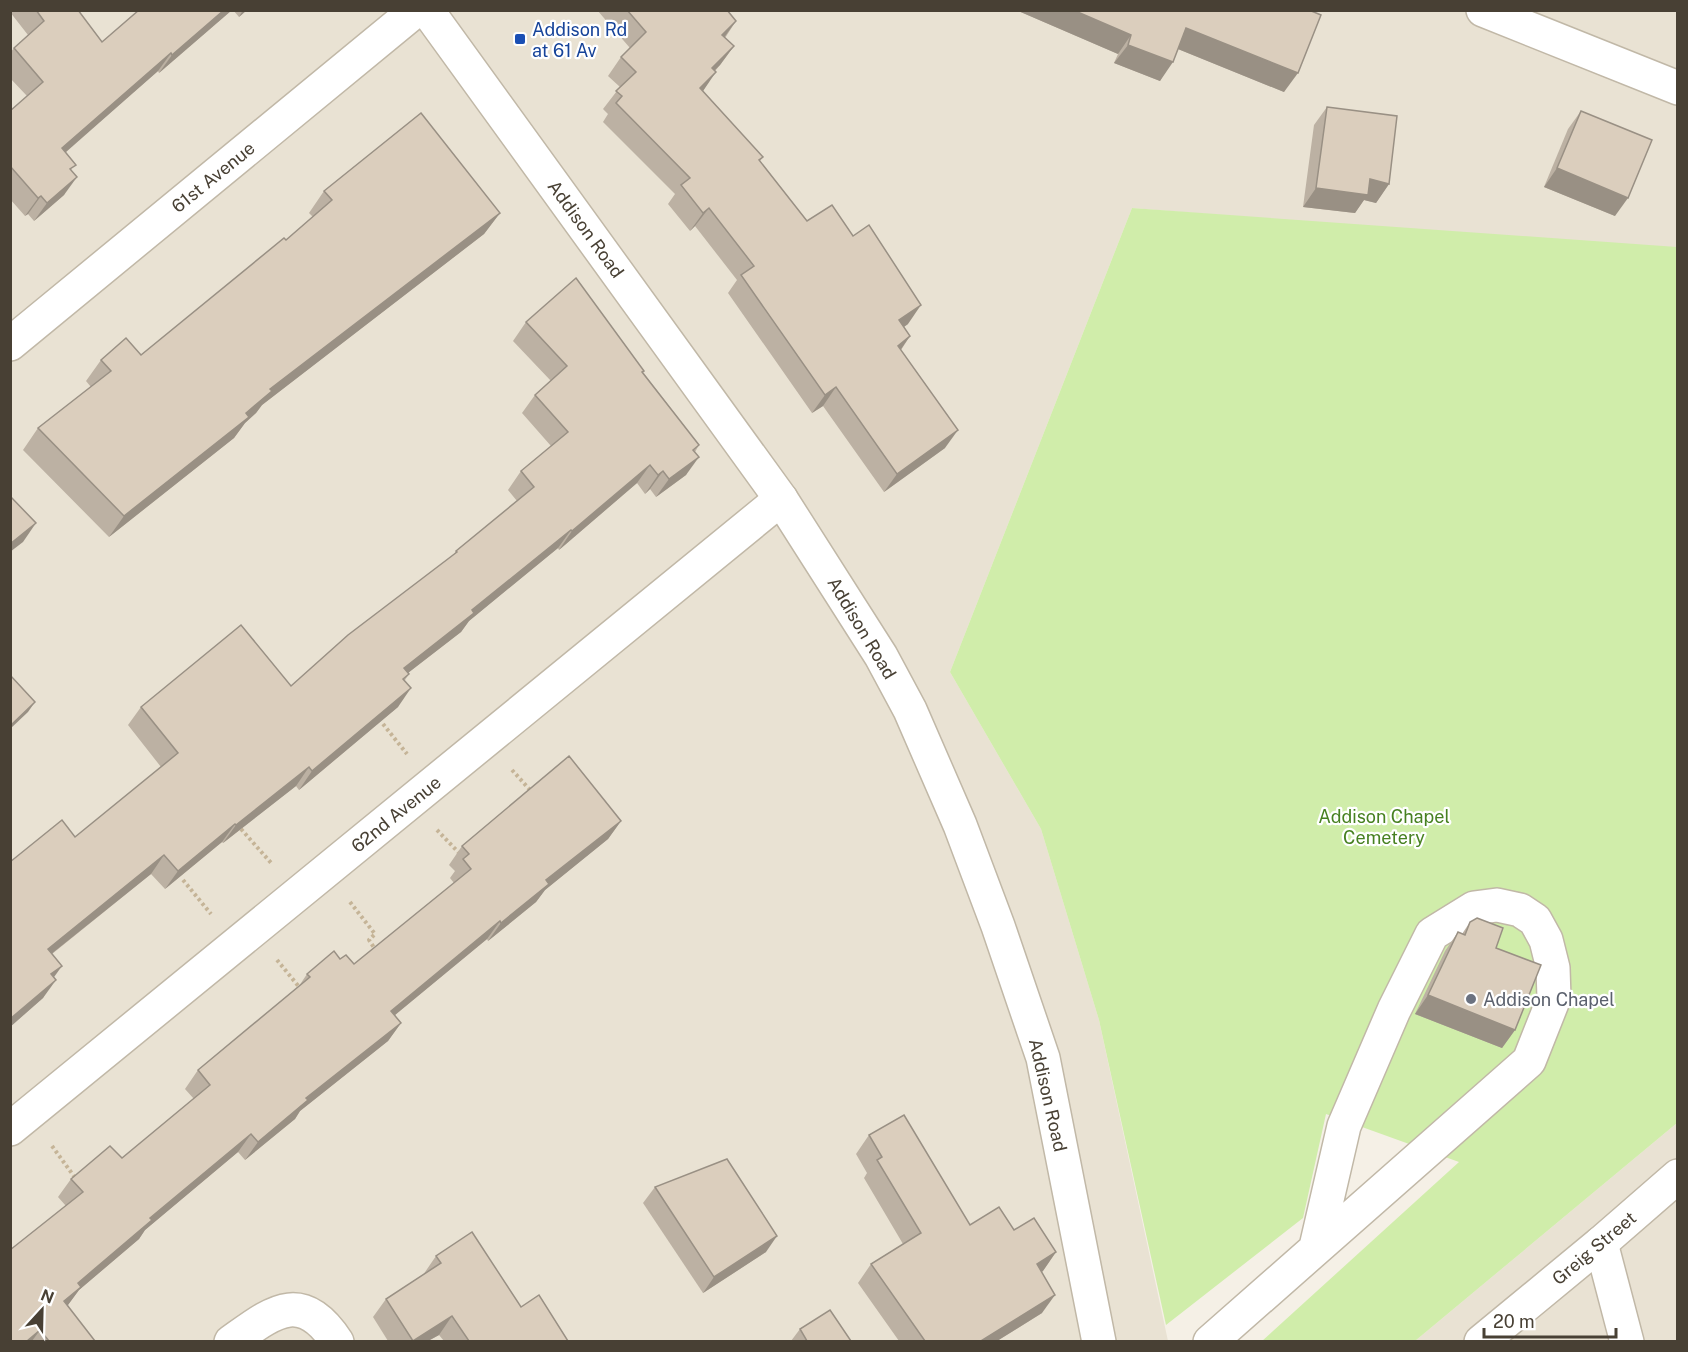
<svg xmlns="http://www.w3.org/2000/svg" width="1688" height="1352" font-family="'Public Sans',sans-serif">
  <style>
    .residential { fill: #e9e2d3 }
    .green { fill: #d0edaa }
    .lines { fill: none; stroke-linecap: round; stroke-linejoin: round }
    .minor-casing { stroke: #c1b8a7; stroke-width: 36 }
    .path { stroke: #c5b497; stroke-width: 4; stroke-dasharray: 3 3; stroke-linecap: butt }
    .minor { stroke: #fff; stroke-width: 33 }
    .wall { fill: #bcb1a3 }
    .shaded-wall { fill: #999084 }
    .building { fill: #dbcebd; stroke: #999084; stroke-width: 1.5 }
    .transit-dot { fill: #1a4fb4; stroke: #fff; stroke-width: 2 }
    .worship-dot { fill: #6b7280; stroke: #fff; stroke-width: 2 }
    .labels { text-anchor: middle; dominant-baseline: central; stroke-width: 4.5; stroke-linejoin: round; paint-order: stroke }
    .transit-label { font-size: 18px; fill: #164399; stroke: #fff; text-anchor: start }
    .street-label { font-size: 18px; fill: #484034; stroke: #fff }
    .park-label { font-size: 18px; fill: #478121; stroke: #fff }
    .worship-label { font-size: 18px; fill: #5b616d; stroke: #fff; text-anchor: start }
  </style>
  <rect width="100%" height="100%" fill="#f5f0e6"/>
  <g class="residential">
    <polygon points="10,11 1677,11 1677,252 1132,208 950,672 1041,829 1099,1020 1168,1341 11,1341"/>
    <polygon points="1677,1123 1677,1341 1415,1341"/>
  </g>
  <polygon class="green" points="1132,208 1677,247 1677,1123 1415,1341 1262,1341 1459,1162 1326,1114 1303,1218 1166,1325 1099,1020 1041,829 950,672"/>
  <g class="lines">
    <defs>
      <g id="minor">
        <polyline points="427,10 781,499 881,656 910,710 960,825 998,926 1043,1058 1099,1342"/>
        <polyline points="1483,10 1678,88"/>
        <polyline points="10,344 416,10"/>
        <polyline points="10,1129 781,499"/>
        <polyline points="1601,1243 1627,1342"/>
        <path d="M231,1342C272,1313 301,1287 337,1342"/>
        <polyline points="1210,1342 1529,1061 1554,998 1553,968 1546,940 1535,920 1520,910 1497,905 1474,908 1432,934 1394,1010 1344,1126 1316,1247"/>
        <polyline points="1481,1342 1601,1243 1678,1176"/>
      </g>
    </defs>
    <use href="#minor" class="minor-casing"/>
    <g class="path">
      <polyline points="383,724 407,754"/>
      <polyline points="512,770 531,791"/>
      <polyline points="241,829 272,864"/>
      <polyline points="437,830 461,855"/>
      <polyline points="183,880 211,914"/>
      <polyline points="350,902 375,934 369,940 377,952"/>
      <polyline points="277,960 300,988"/>
      <polyline points="52,1146 76,1179"/>
    </g>
    <use href="#minor" class="minor"/>
  </g>
  <g class="wall">
    <polygon points="10,10 78,10 102,42 139,10 232,10 159,73 158,71 65,152 72,171 64,195 34,221 28,214 25,216 10,199 10,111 27,96 10,78 10,53 14,48 28,35 10,12"/>
    <polygon points="233,10 247,10 239,17"/>
    <polygon points="597,10 727,10 736,21 725,38 734,46 720,65 715,71 703,91 763,157 760,161 807,221 908,324 904,327 910,336 901,350 945,448 884,492 823,406 812,413 728,293 737,280 695,226 690,231 668,204 675,194 603,122 608,114 603,109 620,87 608,76 621,57 630,48"/>
    <polygon points="1016,10 1309,10 1284,92 1178,49 1160,81 1114,63 1118,54"/>
    <polygon points="1327,107 1389,184 1376,203 1364,200 1355,213 1303,207 1314,125"/>
    <polygon points="1581,111 1615,216 1544,187 1568,129"/>
    <polygon points="324,191 500,213 484,234 262,405 256,413 245,423 234,438 109,537 23,450 38,428 91,387 86,381 101,360 141,355 286,240 313,217 309,213"/>
    <polygon points="526,322 643,372 699,445 695,452 686,475 656,497 650,489 645,494 637,483 559,550 558,548 469,621 461,632 408,673 409,674 405,680 398,707 299,790 296,786 223,843 222,842 165,889 151,874 52,954 54,977 43,998 10,1027 10,862 75,837 161,767 128,725 141,707 291,686 452,557 456,551 517,501 508,490 521,471 551,446 522,413 535,395 551,381 513,341"/>
    <polygon points="621,821 608,839 545,890 536,902 488,941 487,939 395,1015 401,1023 388,1041 300,1111 295,1119 245,1160 238,1152 145,1230 139,1239 79,1290 67,1306 95,1341 10,1341 66,1206 58,1197 71,1179 122,1158 194,1099 185,1089 198,1070 297,989 307,974 340,959 354,964 454,883 450,878 455,871 449,865 462,846"/>
    <polygon points="1470,922 1496,948 1515,1030 1502,1048 1415,1014 1445,951 1458,932 1462,934"/>
    <polygon points="869,1135 970,1225 1014,1230 1056,1252 1042,1272 1042,1313 997,1341 899,1341 858,1283 871,1264 903,1244 864,1178 867,1173 856,1154"/>
    <polygon points="655,1187 766,1252 703,1293 643,1203"/>
    <polygon points="436,1256 521,1307 568,1341 444,1341 439,1335 428,1341 388,1341 373,1317 386,1299 423,1275"/>
    <polygon points="800,1329 851,1341 791,1341"/>
  </g>
  <g class="shaded-wall">
    <polygon points="224,10 232,10 159,73 172,55"/>
    <polygon points="243,10 247,10 239,17"/>
    <polygon points="1016,10 1073,10 1131,35 1118,54"/>
    <polygon points="736,21 723,39 722,35"/>
    <polygon points="1186,28 1298,73 1284,92 1173,47"/>
    <polygon points="1128,45 1173,62 1160,81 1114,63"/>
    <polygon points="734,46 720,65 699,86 712,68"/>
    <polygon points="171,53 158,71 49,167 62,148"/>
    <polygon points="716,72 703,91 687,107 700,88"/>
    <polygon points="1557,168 1628,198 1615,216 1544,187"/>
    <polygon points="77,177 64,195 34,221 47,203"/>
    <polygon points="1370,179 1389,184 1376,203 1364,200 1355,213 1303,207 1316,188"/>
    <polygon points="41,196 28,214 25,216 38,198"/>
    <polygon points="709,208 695,226 690,231 703,213"/>
    <polygon points="500,213 484,234 262,405 256,413 245,423 234,438 109,537 124,516 246,413 270,389"/>
    <polygon points="921,305 908,324 886,339 899,320"/>
    <polygon points="910,336 897,355 898,346"/>
    <polygon points="836,387 823,406 812,413 825,395"/>
    <polygon points="958,430 945,448 884,492 897,474"/>
    <polygon points="699,457 686,475 656,497 669,479"/>
    <polygon points="650,465 637,483 559,550 572,531"/>
    <polygon points="663,471 650,489 645,494 658,475"/>
    <polygon points="36,523 23,542 10,552 10,544"/>
    <polygon points="571,530 558,548 469,621 461,632 391,686 404,668 472,610"/>
    <polygon points="411,688 398,707 299,790 312,771"/>
    <polygon points="35,702 28,712 10,729 10,726"/>
    <polygon points="309,767 296,786 223,843 236,825"/>
    <polygon points="621,821 608,839 545,890 536,902 488,941 501,923 546,880"/>
    <polygon points="235,824 222,842 165,889 178,871"/>
    <polygon points="164,855 151,874 35,967 48,949"/>
    <polygon points="500,921 487,939 378,1029 391,1011"/>
    <polygon points="62,966 49,984 51,974"/>
    <polygon points="56,980 43,998 10,1027 10,1019"/>
    <polygon points="1428,995 1515,1030 1502,1048 1415,1014"/>
    <polygon points="401,1023 388,1041 300,1111 295,1119 245,1160 258,1142 306,1098"/>
    <polygon points="251,1134 238,1152 145,1230 139,1239 79,1290 68,1305 51,1320 64,1301 78,1283 150,1218"/>
    <polygon points="777,1236 766,1252 703,1293 714,1277"/>
    <polygon points="1056,1252 1043,1271 1024,1283 1037,1264"/>
    <polygon points="1055,1295 1042,1313 997,1341 981,1341"/>
    <polygon points="452,1316 439,1335 428,1341 413,1341"/>
    <polygon points="40,1330 32,1341 27,1341"/>
  </g>
  <g class="building">
    <polygon points="36,10 78,10 102,42 139,10 224,10 172,55 171,53 62,148 76,165 70,169 77,177 47,203 41,196 38,198 10,166 10,111 43,82 14,48 44,21"/>
    <polygon points="627,10 727,10 736,21 722,35 734,46 712,68 716,72 700,88 763,157 759,160 807,221 832,205 853,236 869,225 921,305 899,320 910,336 898,346 958,430 897,474 836,387 825,395 741,275 754,266 709,208 703,213 681,185 690,178 616,103 622,96 616,91 636,72 621,57 646,32"/>
    <polygon points="1073,10 1309,10 1321,15 1298,73 1186,28 1173,62 1128,45 1131,35"/>
    <polygon points="1327,107 1397,116 1389,184 1370,179 1368,195 1316,188"/>
    <polygon points="1581,111 1652,140 1628,198 1557,168"/>
    <polygon points="421,113 500,213 270,389 272,391 246,413 249,417 124,516 38,428 111,371 101,360 126,338 141,355 284,238 286,240 332,200 324,191"/>
    <polygon points="576,278 644,371 642,372 699,445 693,450 699,457 669,479 663,471 658,475 650,465 572,531 571,530 472,610 474,613 404,668 409,674 403,679 411,688 312,771 309,767 236,825 235,824 178,871 164,855 48,949 62,966 51,974 56,980 10,1019 10,862 62,820 75,837 178,753 141,707 241,625 291,686 348,635 457,552 456,551 534,487 521,471 568,432 535,395 567,366 526,322"/>
    <polygon points="10,496 36,523 10,544"/>
    <polygon points="10,675 35,702 10,726"/>
    <polygon points="569,756 621,821 546,880 549,884 501,923 500,921 391,1011 401,1023 306,1098 308,1100 258,1142 251,1134 150,1218 152,1220 78,1283 81,1287 64,1301 95,1341 49,1341 40,1330 27,1341 10,1341 10,1250 83,1192 71,1179 110,1146 122,1158 210,1085 198,1070 310,977 307,974 334,951 340,959 346,955 354,964 471,869 463,859 469,854 462,846"/>
    <polygon points="1477,918 1503,928 1496,948 1541,965 1515,1030 1428,995 1458,932 1465,935 1470,922"/>
    <polygon points="904,1115 970,1225 999,1207 1014,1230 1034,1218 1056,1252 1037,1264 1055,1295 981,1341 925,1341 871,1264 921,1233 877,1160 882,1157 869,1135"/>
    <polygon points="727,1159 777,1236 714,1277 655,1187"/>
    <polygon points="472,1232 521,1307 539,1295 568,1341 469,1341 452,1316 413,1341 386,1299 441,1263 436,1256"/>
    <polygon points="830,1310 851,1341 807,1341 800,1329"/>
  </g>
  <rect class="transit-dot" x="514" y="33" width="12" height="12" rx="3"/>
  <circle class="worship-dot" cx="1471" cy="999" r="6"/>
  <g class="labels">
    <g class="transit-label">
      <text x="532" y="29">Addison Rd<tspan x="532" dy="21">at 61 Av</tspan></text>
    </g>
    <g class="street-label">
      <text transform="translate(213 177) rotate(-39)">61st Avenue</text>
      <text transform="translate(586 229) rotate(54)">Addison Road</text>
      <text transform="translate(862 628) rotate(59)">Addison Road</text>
      <text transform="translate(396 814) rotate(-39)">62nd Avenue</text>
      <text transform="translate(1048 1095) rotate(77)">Addison Road</text>
      <text transform="translate(1594 1248) rotate(-40)">Greig Street</text>
    </g>
    <g class="park-label">
      <text x="1384" y="816">Addison Chapel<tspan x="1384" dy="21">Cemetery</tspan></text>
    </g>
    <g class="worship-label">
      <text x="1483" y="999">Addison Chapel</text>
    </g>
  </g>
  <rect width="1688" height="1352" fill="none" stroke="#484034" stroke-width="24"/>
  <g transform="translate(42 1310) rotate(22)" stroke="#ffffff" stroke-width="4.5" paint-order="stroke">
  <path d="M0-4.5L10 22L0 15L-10 22Z" fill="#484034"/>
  <text y="-9" font-size="16" font-weight="bold" text-anchor="middle" fill="#484034">N</text>
  </g>
  <path d="M1484 1328v9h132v-9" fill="none" stroke="#484034" stroke-width="3"/>
  <text x="1493" y="1328" font-size="18" fill="#484034" stroke="#ffffff" stroke-width="4.5" paint-order="stroke">20 m</text>
</svg>
